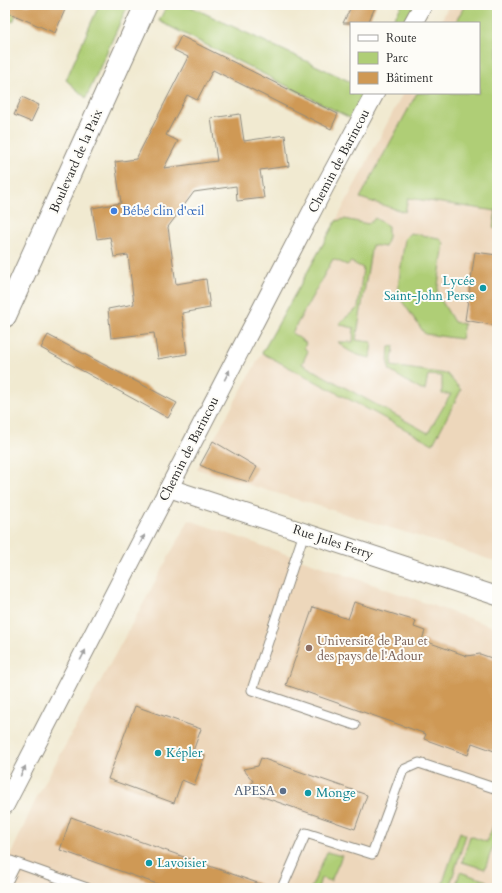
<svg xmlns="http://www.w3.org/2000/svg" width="502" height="893" font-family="Cardo,serif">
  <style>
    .built { fill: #edd7bb }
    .green { fill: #afce76; stroke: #6d7c50 }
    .building { fill: #cf9954 }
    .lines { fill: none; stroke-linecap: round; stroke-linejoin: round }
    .lane-casing { stroke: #8e8a7e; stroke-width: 11 }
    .street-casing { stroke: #8e8a7e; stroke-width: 20 }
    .secondary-casing { stroke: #8e8a7e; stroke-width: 24 }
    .lane { stroke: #fff; stroke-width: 9 }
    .street { stroke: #fff; stroke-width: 18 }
    .secondary { stroke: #fff; stroke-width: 22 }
    .oneway { fill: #a0a0a0 }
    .shop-dot { fill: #3f7fe0; stroke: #fdfcf7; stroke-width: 1.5 }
    .culture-dot { fill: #0f9aa8; stroke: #fdfcf7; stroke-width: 1.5 }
    .education-dot { fill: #8d6e63; stroke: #fdfcf7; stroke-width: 1.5 }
    .service-dot { fill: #5c6f8a; stroke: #fdfcf7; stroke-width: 1.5 }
    .labels { text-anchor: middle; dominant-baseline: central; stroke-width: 4; stroke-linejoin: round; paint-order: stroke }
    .street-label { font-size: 13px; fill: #2b2b2b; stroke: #fdfcf7 }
    .shop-label { font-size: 13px; fill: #366cbe; stroke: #fdfcf7; text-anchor: start }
    .culture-label { font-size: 13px; fill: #0d838f; stroke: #fdfcf7; text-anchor: start }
    .education-label { font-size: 13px; fill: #785e54; stroke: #fdfcf7; text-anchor: start }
    .service-label { font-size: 13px; fill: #4e5e75; stroke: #fdfcf7; text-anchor: end }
  </style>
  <rect width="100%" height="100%" fill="#fdfcf7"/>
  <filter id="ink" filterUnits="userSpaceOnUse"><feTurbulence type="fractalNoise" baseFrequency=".025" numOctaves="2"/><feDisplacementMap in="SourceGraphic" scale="8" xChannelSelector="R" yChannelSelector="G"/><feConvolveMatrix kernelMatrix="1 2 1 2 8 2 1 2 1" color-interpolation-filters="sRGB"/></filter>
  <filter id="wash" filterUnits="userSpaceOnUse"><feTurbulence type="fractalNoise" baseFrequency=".012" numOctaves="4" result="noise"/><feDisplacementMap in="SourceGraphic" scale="16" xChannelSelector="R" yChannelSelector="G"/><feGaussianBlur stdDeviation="0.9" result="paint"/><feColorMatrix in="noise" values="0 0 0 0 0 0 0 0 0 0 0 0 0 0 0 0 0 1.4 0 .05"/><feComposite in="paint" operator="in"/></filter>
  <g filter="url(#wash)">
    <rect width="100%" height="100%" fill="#f1ead1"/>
    <g class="built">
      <polygon points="449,5 497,5 497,562 447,545 197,469 336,221 403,93 479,93 479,23 440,23"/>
      <polygon points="189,520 497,628 497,888 5,888 5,867 37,797"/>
    </g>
    <g class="green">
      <polygon points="5,5 20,5 13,22 5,18"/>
      <polygon points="99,5 128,5 86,98 66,80"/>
      <polygon points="167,5 187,5 351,82 351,93 369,93 354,120 159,21"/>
      <polygon points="402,5 416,5 407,23 391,23"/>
      <polygon points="465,5 497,5 497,229 493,228 496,211 408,198 405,212 360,198 417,93 479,93 479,23 455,23"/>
      <path d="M375,218L388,226V237L385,247L372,245L356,340L372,342L370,358C358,356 346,351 338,342H353L354,328L341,325L340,322L358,308L363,268L351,262L347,265L333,259L292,333L306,343L304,348L308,351L302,364L428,433L451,394H442V376L428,375L425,390H421L390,371L388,364L389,347L394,346L391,366L447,374L461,390L433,444L262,353L336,221L344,219L368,224Z"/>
      <polygon points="410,233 439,238 444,243 437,293 454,322 464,324 461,339 425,334 397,294 405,238"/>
      <polygon points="496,818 497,834 485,869 462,862 470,836 487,842"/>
      <polygon points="460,832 466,835 449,888 441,888"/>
      <polygon points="327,852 342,856 331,881 321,878 318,888 311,888"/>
      <polygon points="460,872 487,881 485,888 455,888"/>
    </g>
    <g id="blocks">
      <g class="building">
        <polygon points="5,5 67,5 55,33 5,11"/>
        <polygon points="352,5 376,5 368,23 343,23"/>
        <polygon points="181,36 338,114 331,129 213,70 197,100 187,95 166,135 178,141 164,168 217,161 211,118 240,114 244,141 285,135 289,166 260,170 264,198 237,201 236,186 194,192 168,227 176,284 206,279 210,308 182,313 187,354 158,359 154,333 111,338 108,309 134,304 128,255 114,257 110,237 97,239 92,208 121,203 115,162 136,159 188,57 174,50"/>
        <polygon points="22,97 39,105 31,122 14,115"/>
        <polygon points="475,252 497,255 497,326 465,320"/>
        <polygon points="48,335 177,403 168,418 41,348"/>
        <polygon points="213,441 257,467 249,482 215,472 200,465"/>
        <polygon points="354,602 416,621 414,627 425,631 422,640 467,656 480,654 497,660 497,752 472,743 468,755 424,739 426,734 286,685 313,607 348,619"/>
        <polygon points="135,706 201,729 193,751 205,755 194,785 182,780 174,803 108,779"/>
        <polygon points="261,758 367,795 355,829 249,792 253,781 243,769 258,766"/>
        <polygon points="71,817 266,886 266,888 159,888 160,885 60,850"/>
      </g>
    </g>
  </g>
  <g filter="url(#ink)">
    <use href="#blocks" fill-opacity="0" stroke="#8e8a7e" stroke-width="1"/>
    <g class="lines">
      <defs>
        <g id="lane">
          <polyline points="304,533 252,690 355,725"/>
          <polyline points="5,859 87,888"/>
          <polyline points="5,886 16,864"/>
          <polyline points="282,888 306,833 372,854 403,770 419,763 497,789"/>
        </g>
        <g id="street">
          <polyline points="413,23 423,5"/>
          <polyline points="169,488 497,596"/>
          <polyline points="5,805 325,186 375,93"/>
        </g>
        <polyline id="secondary" points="5,316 146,5"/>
      </defs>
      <use href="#lane" class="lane-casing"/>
      <use href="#street" class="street-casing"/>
      <use href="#secondary" class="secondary-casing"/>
      <use href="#lane" class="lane"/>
      <use href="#street" class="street"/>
      <use href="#secondary" class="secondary"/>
    </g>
    <defs><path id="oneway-solid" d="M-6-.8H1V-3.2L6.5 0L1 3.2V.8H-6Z"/></defs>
    <g class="oneway">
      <use href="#oneway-solid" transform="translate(227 375) rotate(-63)"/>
      <use href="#oneway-solid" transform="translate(142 540) rotate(-63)"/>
      <use href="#oneway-solid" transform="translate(83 655) rotate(-63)"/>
      <use href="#oneway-solid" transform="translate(23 771) rotate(-63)"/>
    </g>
  </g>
  <circle class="shop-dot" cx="114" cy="211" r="4"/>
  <g class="culture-dot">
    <circle cx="483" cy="288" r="4"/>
    <circle cx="158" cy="753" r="4"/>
    <circle cx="308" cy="793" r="4"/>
    <circle cx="149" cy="863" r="4"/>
  </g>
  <circle class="education-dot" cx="309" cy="648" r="4"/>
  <circle class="service-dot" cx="283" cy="791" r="4"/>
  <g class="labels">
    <g class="street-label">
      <text transform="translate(76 161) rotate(-66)">Boulevard de la Paix</text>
      <text transform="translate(339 161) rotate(-62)">Chemin de Barincou</text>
      <text transform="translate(189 449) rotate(-63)">Chemin de Barincou</text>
      <text transform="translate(333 542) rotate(18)">Rue Jules Ferry</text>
    </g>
    <g class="shop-label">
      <text x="122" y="211">Bébé clin d'œil</text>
    </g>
    <g class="culture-label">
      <text x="475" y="281" text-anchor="end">Lycée<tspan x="475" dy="15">Saint-John Perse</tspan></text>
      <text x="166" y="753">Képler</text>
      <text x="316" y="793">Monge</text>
      <text x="157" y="863">Lavoisier</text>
    </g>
    <g class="education-label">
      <text x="317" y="641">Université de Pau et<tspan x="317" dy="15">des pays de l'Adour</tspan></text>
    </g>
    <g class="service-label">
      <text x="275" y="791">APESA</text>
    </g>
  </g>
  <rect width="502" height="893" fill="none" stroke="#fdfcf7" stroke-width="20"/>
  <rect x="350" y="22" width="130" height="72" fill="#fdfcf7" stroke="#a9a8a5"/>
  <rect x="358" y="35" width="20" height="6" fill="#ffffff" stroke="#a9a8a5"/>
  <text x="386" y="42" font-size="12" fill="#2b2b2b">Route</text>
  <rect x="358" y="52" width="20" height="12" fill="#afce76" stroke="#a9a8a5"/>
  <text x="386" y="62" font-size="12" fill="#2b2b2b">Parc</text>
  <rect x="358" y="72" width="20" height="12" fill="#cf9954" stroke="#a9a8a5"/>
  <text x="386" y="82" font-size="12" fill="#2b2b2b">Bâtiment</text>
</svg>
